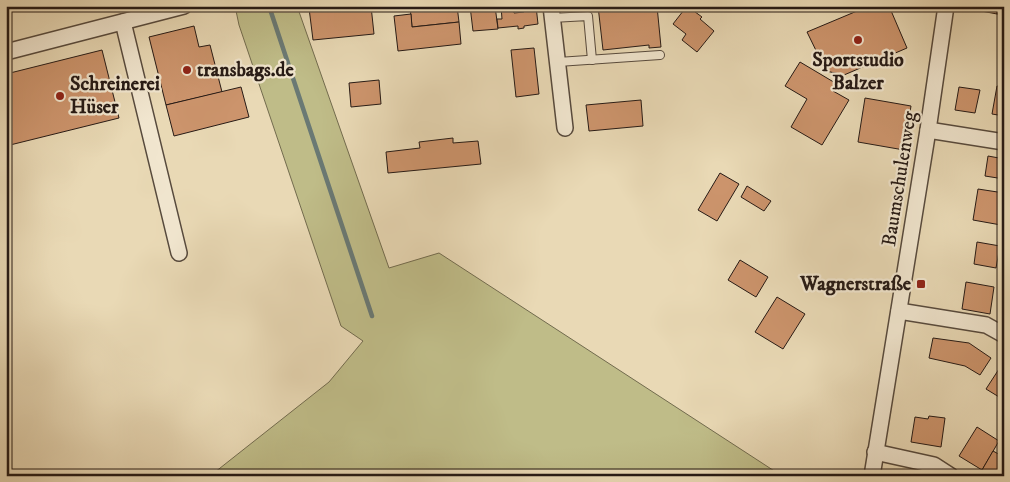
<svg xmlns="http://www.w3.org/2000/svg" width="1010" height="482" font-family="'IM FELL DW Pica',serif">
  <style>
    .green { fill: #bfbc88; stroke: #726b4e }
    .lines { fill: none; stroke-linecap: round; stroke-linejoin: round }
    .stream { stroke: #6a7974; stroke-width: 4.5 }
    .building { fill: #cc946c; stroke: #261a15 }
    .service-casing { stroke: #574a3d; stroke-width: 10 }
    .minor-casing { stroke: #574a3d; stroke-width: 18 }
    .service { stroke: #f1e6cf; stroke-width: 8 }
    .minor { stroke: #f1e6cf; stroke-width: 15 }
    .poi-dot { fill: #8f2418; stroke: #f1e6cf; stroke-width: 2 }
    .labels { text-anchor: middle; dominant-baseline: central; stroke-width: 4.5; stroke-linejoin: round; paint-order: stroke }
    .poi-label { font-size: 20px; font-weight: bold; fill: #261a15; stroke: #f1e6cf; text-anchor: start }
    .street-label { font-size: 20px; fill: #261a15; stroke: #f1e6cf }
  </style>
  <rect width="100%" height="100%" fill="#e9d9b5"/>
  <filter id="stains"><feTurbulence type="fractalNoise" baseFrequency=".004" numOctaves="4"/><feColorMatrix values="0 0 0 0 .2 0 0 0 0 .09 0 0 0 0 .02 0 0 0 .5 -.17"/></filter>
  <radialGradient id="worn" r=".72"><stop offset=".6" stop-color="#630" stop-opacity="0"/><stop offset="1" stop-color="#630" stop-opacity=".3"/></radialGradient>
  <polygon class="green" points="235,6 297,6 389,268 439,253 782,476 210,476 329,382 363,341 341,326 239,25"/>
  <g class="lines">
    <polyline class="stream" points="269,6 372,316"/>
  </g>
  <g class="building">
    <polygon points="328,6 371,6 374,34 313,40 309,8"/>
    <polygon points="410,6 457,6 459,22 412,27"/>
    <polygon points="470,6 495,6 498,29 473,31"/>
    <polygon points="501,6 513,6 514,13 524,12 524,6 536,6 538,24 524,26 524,28 518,29 518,26 498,28 497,19 502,19"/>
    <polygon points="598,6 657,6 661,47 649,48 649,45 603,50"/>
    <polygon points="687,6 702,17 700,19 714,31 697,52 682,40 686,34 673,24"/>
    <polygon points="869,6 889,6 907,48 844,75 826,71 807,32"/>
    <polygon points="977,6 998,6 997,14 976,10"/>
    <polygon points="998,6 1004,6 1004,15 997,14"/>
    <polygon points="411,14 412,27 459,22 461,44 398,51 394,16"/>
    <polygon points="194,26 199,47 210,45 222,92 166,105 149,37"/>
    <polygon points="534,48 539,94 516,97 511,50"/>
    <polygon points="102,50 119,118 10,145 6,131 6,74"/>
    <polygon points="800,62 837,84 833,91 849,100 822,145 791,127 807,99 785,86"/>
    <polygon points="379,80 381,104 351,107 349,83"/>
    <polygon points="997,86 1004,87 1004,116 992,114"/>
    <polygon points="241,87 249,117 174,136 166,105"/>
    <polygon points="959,87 980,90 975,113 955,110"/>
    <polygon points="865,98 911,106 904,150 858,142"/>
    <polygon points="641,100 643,126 589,131 586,105"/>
    <polygon points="453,138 453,143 478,141 481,164 388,173 386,152 420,148 419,142"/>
    <polygon points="988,156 999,158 1000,156 1004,157 1004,179 985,176"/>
    <polygon points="720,173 739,184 717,221 698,210"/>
    <polygon points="747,186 771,201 764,211 741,197"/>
    <polygon points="978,189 1004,193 1004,215 1001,225 973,220"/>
    <polygon points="977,242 1000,246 996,268 974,264"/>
    <polygon points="740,260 768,277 756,297 728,280"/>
    <polygon points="966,282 994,287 990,314 962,309"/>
    <polygon points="777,297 805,314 783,349 755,332"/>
    <polygon points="933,338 969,343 991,358 980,375 965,366 929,358"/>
    <polygon points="999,369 1004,372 1004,400 986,389"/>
    <polygon points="929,416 945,418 941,447 911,442 915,417 928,419"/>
    <polygon points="977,427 999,441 982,470 959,456"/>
    <polygon points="993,451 1004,457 1004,476 991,476 982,470"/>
  </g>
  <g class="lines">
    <defs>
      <g id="service">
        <polyline points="552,18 588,16 592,60"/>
        <polyline points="558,62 660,55"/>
      </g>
      <g id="minor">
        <polyline points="551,6 565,128"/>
        <polyline points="123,22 179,253"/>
        <polyline points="6,52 184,6"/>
        <polyline points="928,130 1004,142"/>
        <polyline points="899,311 986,325 1004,335"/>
        <polyline points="875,452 934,465 951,476"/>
        <polyline points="872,476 928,130 946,6"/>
      </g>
    </defs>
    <use href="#service" class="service-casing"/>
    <use href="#minor" class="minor-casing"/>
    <use href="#service" class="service"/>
    <use href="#minor" class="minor"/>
  </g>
  <g class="poi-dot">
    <circle cx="858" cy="40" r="5"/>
    <circle cx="187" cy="70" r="5"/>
    <circle cx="60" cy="96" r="5"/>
    <rect x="916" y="279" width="10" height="10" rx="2.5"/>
  </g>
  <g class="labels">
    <g class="poi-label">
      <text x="858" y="60" text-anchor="middle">Sportstudio<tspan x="858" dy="23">Balzer</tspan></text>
      <text x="197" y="70">transbags.de</text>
      <text x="70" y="84">Schreinerei<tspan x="70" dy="23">Hüser</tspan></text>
      <text x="911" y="284" text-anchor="end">Wagnerstraße</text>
    </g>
    <g class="street-label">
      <text transform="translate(900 179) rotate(-81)">Baumschulenweg</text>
    </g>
  </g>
  <rect width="1010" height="482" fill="none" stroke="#e9d9b5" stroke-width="25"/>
  <rect x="8" y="8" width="995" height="467" fill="none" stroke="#261a15" stroke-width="2.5"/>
  <rect x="12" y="12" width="985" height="457" fill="none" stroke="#261a15"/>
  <rect width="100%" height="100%" filter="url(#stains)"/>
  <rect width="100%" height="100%" fill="url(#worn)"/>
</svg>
